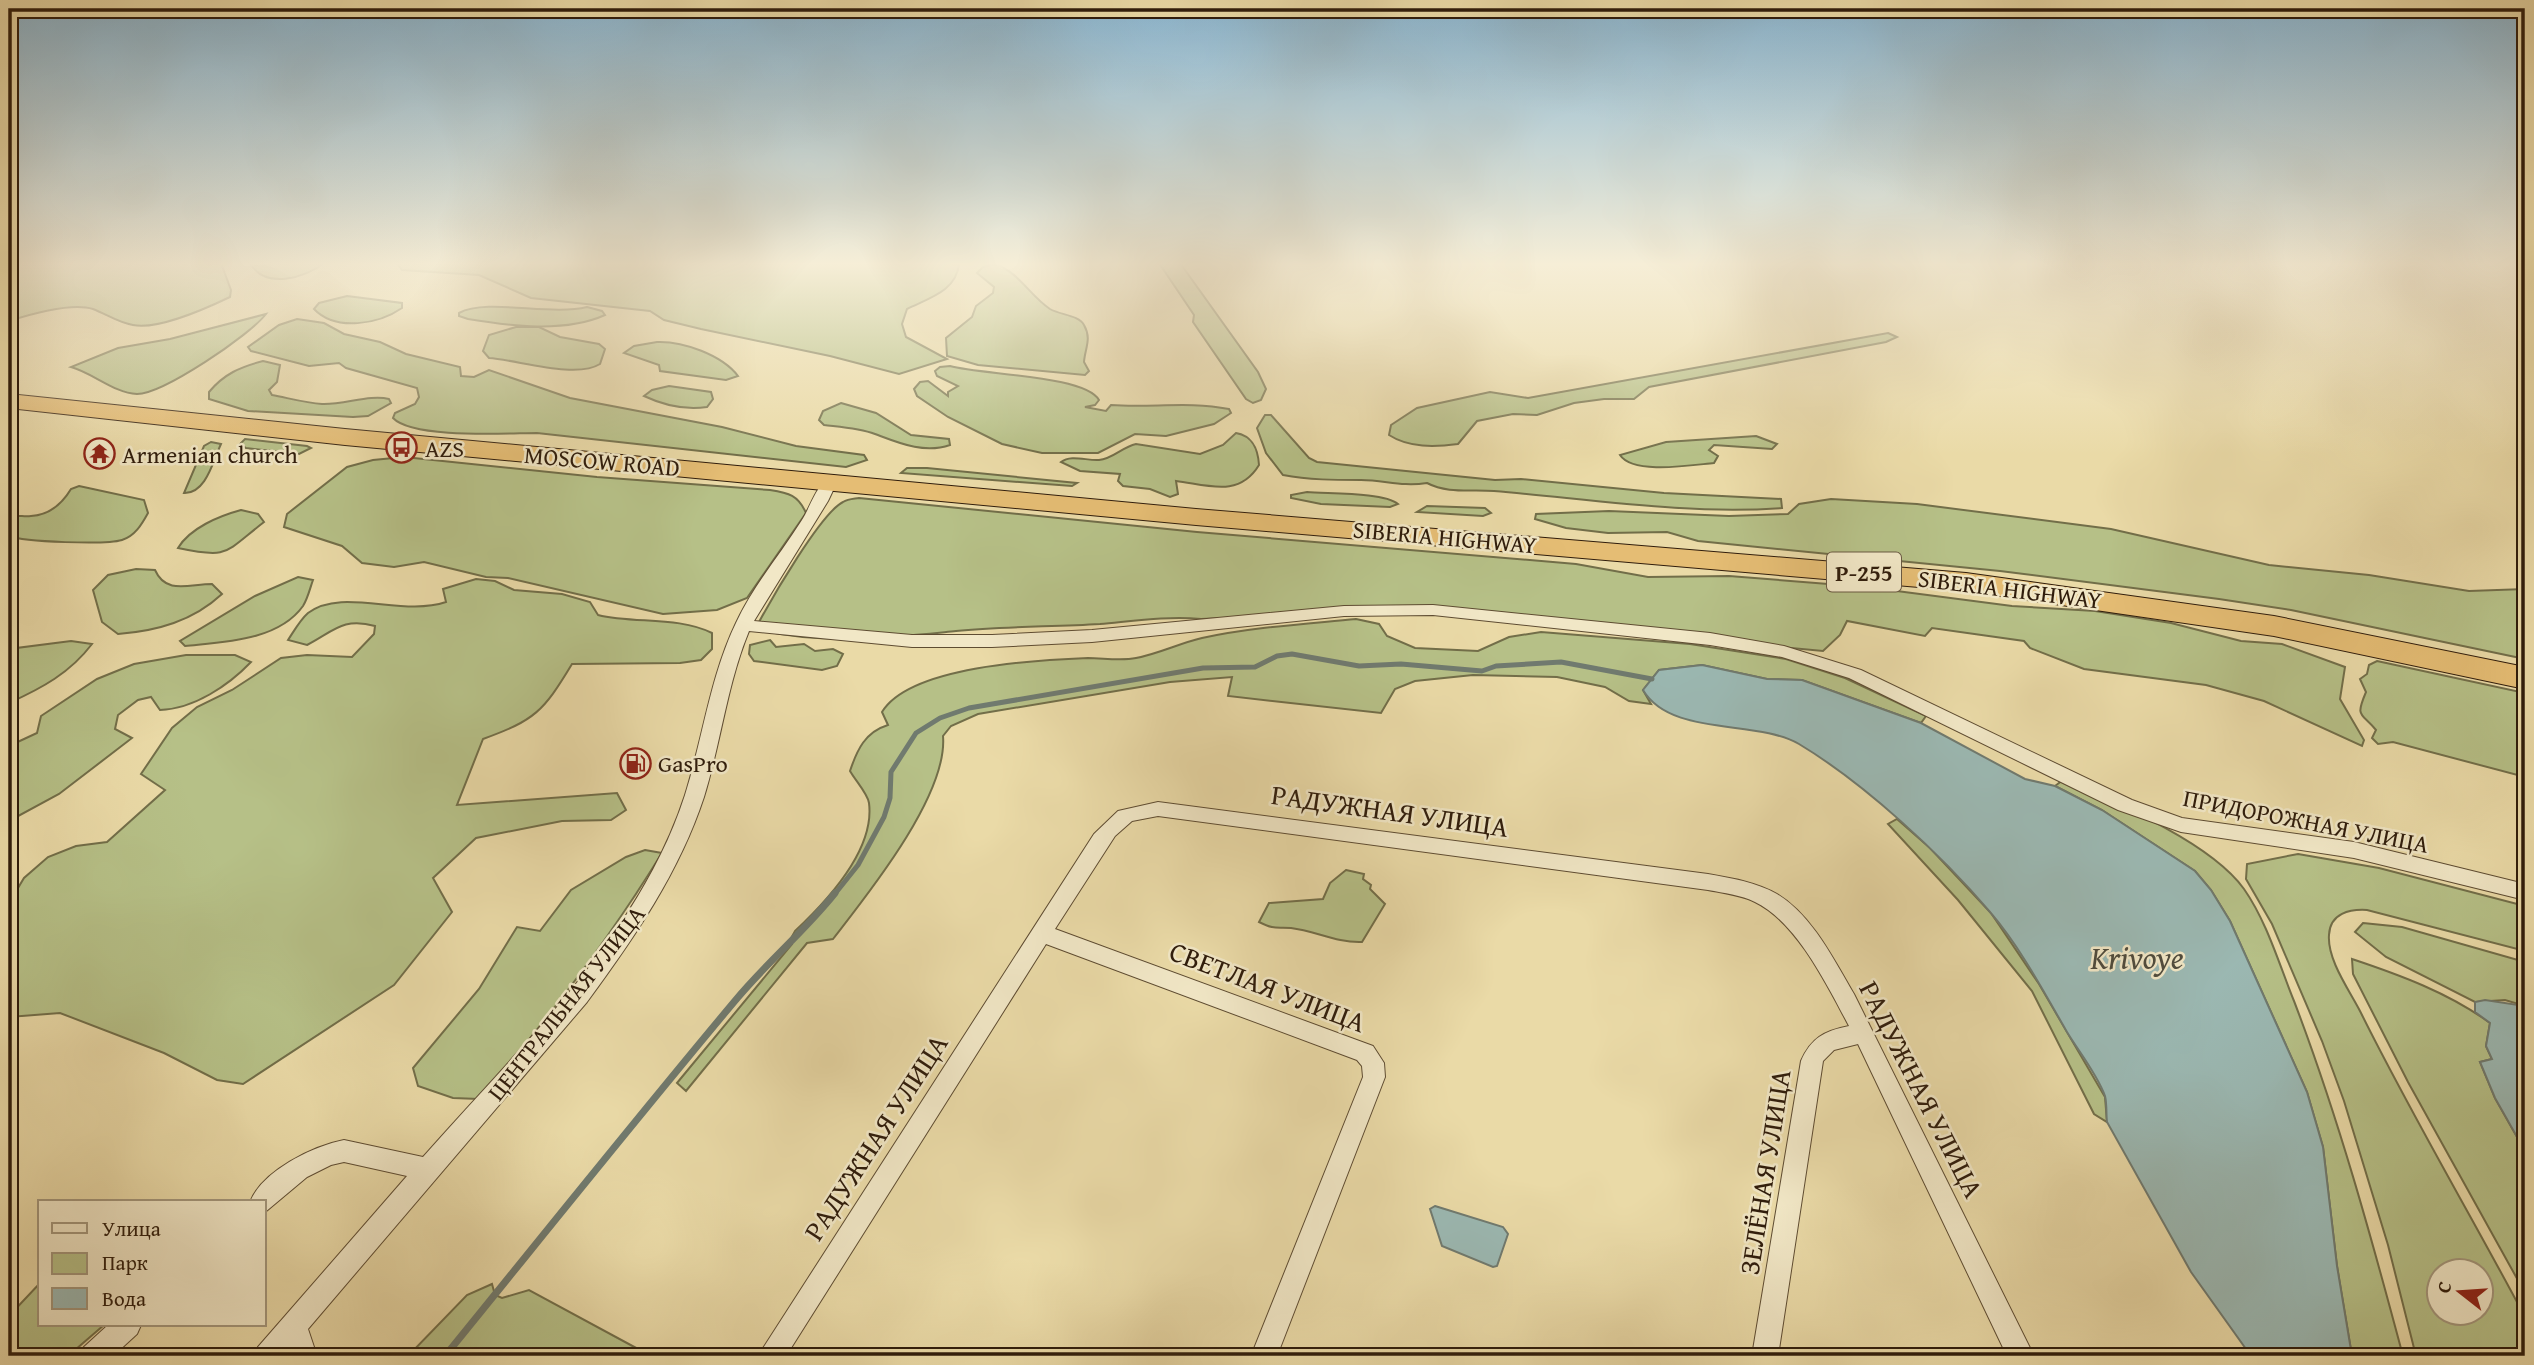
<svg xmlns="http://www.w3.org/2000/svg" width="2534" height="1365" font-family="'Gentium Book Plus',serif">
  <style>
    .green { fill: #b6c087; stroke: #726e49; stroke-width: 2; fill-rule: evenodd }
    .water { fill: #9bb8b2; stroke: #707a6f; stroke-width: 2 }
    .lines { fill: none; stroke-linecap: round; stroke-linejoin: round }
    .stream-far1 { stroke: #707a6f; stroke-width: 5 }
    .stream { stroke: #707a6f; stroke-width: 7 }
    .street-casing { stroke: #5e4c32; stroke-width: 2 }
    .highway-casing { stroke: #2f1c0b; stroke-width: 2 }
    .street { fill: #f1e7c6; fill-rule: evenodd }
    .highway { fill: #e5bd74; fill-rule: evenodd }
    .labels { text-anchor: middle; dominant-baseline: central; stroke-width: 5; stroke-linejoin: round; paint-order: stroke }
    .shield { fill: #f1e7c6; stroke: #695943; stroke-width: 2 }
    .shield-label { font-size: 23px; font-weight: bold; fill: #2f1c0b }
    .poi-label { font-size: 24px; fill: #2f1c0b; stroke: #f1e7c6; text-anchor: start }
    .street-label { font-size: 24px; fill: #2f1c0b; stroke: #f1e7c6 }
    .near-street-label { font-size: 28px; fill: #2f1c0b; stroke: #f1e7c6 }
    .near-water-label { font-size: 32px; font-style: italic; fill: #4f4b3d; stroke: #f1e7c6 }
  </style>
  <rect width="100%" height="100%" fill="#eadaa7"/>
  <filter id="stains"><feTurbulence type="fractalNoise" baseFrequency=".00286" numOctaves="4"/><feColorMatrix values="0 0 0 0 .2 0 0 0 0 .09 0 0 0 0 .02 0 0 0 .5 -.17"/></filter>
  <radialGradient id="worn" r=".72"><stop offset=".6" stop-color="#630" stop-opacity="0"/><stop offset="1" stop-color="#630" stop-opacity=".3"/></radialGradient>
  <g class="green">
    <path d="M9,263H221L231,290L230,297C207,308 158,330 133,325C119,323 106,314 93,309C71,302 31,314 9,321Z"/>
    <path d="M250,263H324C305,278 265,290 250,263Z"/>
    <path d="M397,263H959C957,291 929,298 907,309L902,324L906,337L947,359L899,374L830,356L701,329L664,320L650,311L531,298L479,275L402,270Z"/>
    <polygon points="1159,263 1180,263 1258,372 1266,389 1261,400 1253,403 1246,399 1193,322 1194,315"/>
    <path d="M995,264C1019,272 1030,296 1050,309C1060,315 1079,315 1084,325C1092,339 1085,348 1084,362L1089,371L1085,375L978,365L947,356L946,338L972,317L976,306L993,293L994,287L977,273L983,267Z"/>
    <path d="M347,296L402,303V308C379,324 336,332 314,309L319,303Z"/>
    <path d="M587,307L602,311L605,315C565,333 510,326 468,319L459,316V313C487,298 550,316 587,307Z"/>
    <path d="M266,314C250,335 163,394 137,394C114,393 93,373 71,367L118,348L170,339Z"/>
    <path d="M297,319L324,323L344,334L380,342L406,354L460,367L461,376L474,377L489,370L570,398L722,427L796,446L864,455L867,460L846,467L537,433C508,433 413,439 393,418L395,413L415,404L419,397L417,388L346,368L339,363L309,366L251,351L248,347L279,325Z"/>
    <path d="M516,327H539L560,337L599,344L605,349L600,364C576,379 518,360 489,358L483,351L489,335Z"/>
    <path d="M1888,333L1897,337L1886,342L1649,387L1634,399H1604L1574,403L1537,415L1513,414L1477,421L1458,444C1435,447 1409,448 1389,435L1391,425L1417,408L1490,392L1528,398Z"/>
    <path d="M657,342C683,341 722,355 738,376L726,380L660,371L659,365L624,353L634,346Z"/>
    <path d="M263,361L280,365L277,382L269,390L272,395C288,398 306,403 322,404C344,405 370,394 389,399L391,403L368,416L353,417L248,411L209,399V392C224,374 240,367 263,361Z"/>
    <path d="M950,366C981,375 1085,375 1099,400L1095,405L1085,407L1106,411L1111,405C1151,408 1189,401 1229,409L1231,413L1214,424L1166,436L1135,434L1098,453H1042L1002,444L948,417L917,396L914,389L920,382L928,381L948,396V392L958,386L937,376L935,371L940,367Z"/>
    <path d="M669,386L711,392L713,399L707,407C686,410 663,405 644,396L652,390Z"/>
    <path d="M841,403L876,413L911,435L949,439L950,445C924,454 899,443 875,434C859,428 841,427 824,425L819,420L823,411Z"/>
    <path d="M1265,415H1271L1309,458L1317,462L1495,480L1521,479L1664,493L1781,499L1782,508C1687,515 1589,499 1494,491C1471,489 1448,494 1427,483C1401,487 1385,480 1361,480C1335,480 1309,480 1283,475L1266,453L1257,428Z"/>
    <path d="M1236,433C1253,436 1258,449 1259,465C1239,498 1208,485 1176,481L1178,494L1170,497L1150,489L1123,486L1118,481L1120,474L1080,471L1061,462C1071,454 1087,461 1099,460C1113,459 1122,447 1136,444L1200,454L1223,445Z"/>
    <path d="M1756,436L1777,444L1772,449L1714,445L1709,450L1718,456L1714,463C1692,465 1633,475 1620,455L1666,442Z"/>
    <polygon points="245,439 307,446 311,448 299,454 246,448 240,444"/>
    <path d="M211,442L221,444C213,461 206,494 184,493L204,446Z"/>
    <path d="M404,457L597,477L770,490C789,493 798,495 806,513L747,598L717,610L663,614L508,578L486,577L424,562L394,567L362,563L342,546L284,527L287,514L347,467L373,460Z"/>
    <polygon points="907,468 927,468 1077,483 1072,486 901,473"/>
    <path d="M79,486L144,500L148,513C142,524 135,536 122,540C106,545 24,542 9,536V518C18,514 21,517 31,516C49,515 62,504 71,489Z"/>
    <path d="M1307,492C1326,494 1384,492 1398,504L1390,507L1321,504L1291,498V495Z"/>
    <path d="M859,498L1197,532L1576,564L1648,577L1729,576L1866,587L2012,606L2095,611L2171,623L2241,641L2282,644L2345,667L2340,699L2364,740L2362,746L2264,701L2206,685L2084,669L2030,648L2024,641L1932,628L1925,636L1847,621L1840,635L1823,651L1398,611L1201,619C1167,616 1134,621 1100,624C1052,627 1004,626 956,631C894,637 826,645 765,631L759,622C772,598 821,513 843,502C848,499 853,499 859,498Z"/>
    <polygon points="1831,499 1917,504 2111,529 2269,565 2369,575 2469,591 2525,589 2525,659 2291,610 2219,599 2000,571 1698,541 1667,532 1608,533 1566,528 1535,519 1536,514 1609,511 1729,516 1788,514 1799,504"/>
    <polygon points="1427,506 1485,508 1491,513 1483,516 1417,512"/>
    <path d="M241,510L258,514L264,522C224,553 229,559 178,548C190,528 219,516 241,510Z"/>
    <path d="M136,569L155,570C166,595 189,584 212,584L222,594C193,621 157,631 118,634L102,622L93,590L108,575Z"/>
    <path d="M298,577L313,580C310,588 308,598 303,606C278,641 223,642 185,646L180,641L255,596Z"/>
    <path d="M476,579L495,581L514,590L562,594L590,602L598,615C634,624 678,616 712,633V649L701,660L680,663L572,664C543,712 535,720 483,739L457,805L617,793L626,810L611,820L562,821L476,838L433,878L452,912L394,985L243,1084L217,1080L164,1053L60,1013L9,1017V903L24,878L48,857L76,846L107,842L165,790L141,774L172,728L197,707L232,690L281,658L307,655L352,657L374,634L375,626C343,617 334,631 307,645L288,640C294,631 300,620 308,613C342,587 402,617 446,602L443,589Z"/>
    <path d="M1356,619L1379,624L1387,636L1415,648L1478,651L1509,637L1541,632L1690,644L1786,659L1845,678L1926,716L1921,723L1802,680L1767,679L1702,665L1659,670L1643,690L1651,704L1629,701L1605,687L1557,677L1473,675L1415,681L1395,689L1381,713L1228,696L1232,677L1170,682L978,714L951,726L943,736C948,795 868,894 833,939L807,943L686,1091L677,1083L792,944L790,940L795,931C826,902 875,850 869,803C868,794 855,780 850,771C857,750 865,732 888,725L882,712C910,666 1037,660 1088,658C1103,658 1121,661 1136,658C1158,654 1180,643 1202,638C1253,627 1305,624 1356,619Z"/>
    <polygon points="770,640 776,647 804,644 815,651 833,649 843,654 837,666 822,670 754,661 749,654 750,645"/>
    <path d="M71,641L92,644C70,673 42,688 9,703V649Z"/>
    <path d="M186,655H235L251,662C229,685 194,709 160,710L151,697L138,700L118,715L115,729L132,738L59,794L9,821V746L37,733L41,716L97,679L134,664Z"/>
    <path d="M2377,661L2525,693V777L2393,742L2378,744L2372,738L2376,730C2361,712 2355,718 2366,692L2360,679L2367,674L2369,665Z"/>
    <path d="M2063,780C2116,803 2210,842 2244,889C2267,922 2279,964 2294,1001C2338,1116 2371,1236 2403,1356H2352L2337,1266L2323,1147L2307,1092L2230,921L2211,890L2195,871L2102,810L2055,786Z"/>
    <polygon points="1897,819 1930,848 1991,913 2039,984 2105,1097 2107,1122 2094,1114 2032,991 1958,900 1888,824"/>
    <path d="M645,850L662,853C608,941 547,1021 479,1099L453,1098L418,1086L413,1068L479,989L517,927L540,931L571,890L626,857Z"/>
    <path d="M2298,854L2379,868L2525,906V951L2367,910C2350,909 2330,913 2329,935C2327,960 2350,991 2361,1013C2412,1116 2471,1215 2525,1317V1356H2416L2388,1245L2344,1101L2322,1041L2272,924L2246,879L2247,864ZM2440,1270H2482V1312H2440Z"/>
    <path d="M1346,870L1364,874L1363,879L1371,885L1370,889L1385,904L1362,942C1336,943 1316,931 1291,928C1276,927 1275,930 1259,922L1269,903L1323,899L1330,883Z"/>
    <polygon points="2363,923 2402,927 2525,962 2525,1006 2505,1000 2475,1002 2386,957 2355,932"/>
    <path d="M2352,959C2400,975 2449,993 2490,1023L2486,1046L2492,1059L2480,1062L2495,1098L2525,1151V1293L2408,1082L2353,974Z"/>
    <polygon points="40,1283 40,1325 104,1325 68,1356 9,1356 9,1316"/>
    <polygon points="492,1284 495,1295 502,1298 529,1290 651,1356 408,1356 467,1295"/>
  </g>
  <g class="water">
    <path d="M1702,665L1767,679L1802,680L1921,723L2025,779L2055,786L2102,810L2195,871L2211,890L2230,921L2307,1092L2323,1147L2337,1266L2352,1356H2251L2191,1272L2107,1122C2106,1114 2107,1104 2105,1096C2097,1074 2079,1052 2067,1032C2044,992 2020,947 1990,912C1941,854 1864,783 1799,744C1756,719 1671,737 1643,690L1659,670Z"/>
    <polygon points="2485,1000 2525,1006 2525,1151 2495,1098 2480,1062 2492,1059 2486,1046 2490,1023 2475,1012 2475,1002"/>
    <polygon points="1435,1206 1503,1227 1508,1234 1497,1266 1493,1267 1442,1246 1430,1209"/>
  </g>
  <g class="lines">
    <polyline class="stream-far1" points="834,895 858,865 884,817 890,798 891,772 916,733 940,718 969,708 1203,668 1255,667 1277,656 1292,654 1359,666 1401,664 1482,671 1496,666 1561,662 1652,679"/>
    <path class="stream" d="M445,1356C541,1238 636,1119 734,1002C766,963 804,932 835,893"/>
    <defs>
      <g id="street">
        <path d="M830,478L837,482L828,501L754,621L912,635H992L1092,630L1344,606L1433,605L1710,633L1784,646L1861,670L2132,800L2182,818L2354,842L2525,884V900L2354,858L2181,832L2118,810L1849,678L1782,657L1710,645L1433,615L1344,616L1092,642L992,647H912L749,631C727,684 721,742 704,797C679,873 634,938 587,1002L308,1329L317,1356H291L289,1351L284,1356H254L258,1347L407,1176L344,1162L331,1165L307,1177L264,1213V1202H250C262,1171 313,1146 344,1140L423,1157C518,1049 640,935 685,795C703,738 710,677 736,623C753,586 780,555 802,520C809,510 818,481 830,478Z"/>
        <path d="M1158,802L1708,874C1731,878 1756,882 1777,894C1812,915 1834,960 1854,994L2034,1356H2007L1858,1044L1834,1050L1823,1061L1778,1356H1752L1801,1061C1811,1038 1824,1031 1849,1026C1828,987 1797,922 1755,902C1741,895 1724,893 1708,890L1158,816L1132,821L1115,836L1055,929L1373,1046L1384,1063L1385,1077L1277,1356H1251L1363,1077L1362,1066L1357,1060L1046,944L786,1356H758L1094,834L1118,811Z"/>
        <polygon points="108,1325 141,1325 137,1334 113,1356 80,1356 84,1347"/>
      </g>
      <polygon id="highway" points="9,394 345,429 1196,509 1966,573 2274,616 2525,667 2525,689 2274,636 1966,591 1196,525 345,445 9,408"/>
    </defs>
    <use href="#street" class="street-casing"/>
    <use href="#highway" class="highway-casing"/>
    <use href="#street" class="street"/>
    <use href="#highway" class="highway"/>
  </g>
  <linearGradient id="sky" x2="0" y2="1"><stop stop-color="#89b6d2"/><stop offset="0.58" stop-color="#f6eed7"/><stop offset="1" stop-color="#f6eed7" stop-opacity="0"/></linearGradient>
  <rect width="2534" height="455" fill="url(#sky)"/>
  <defs>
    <symbol id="bus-ring" viewBox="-11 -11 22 22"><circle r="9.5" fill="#f1e7c6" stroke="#8f2418" stroke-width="1.5"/><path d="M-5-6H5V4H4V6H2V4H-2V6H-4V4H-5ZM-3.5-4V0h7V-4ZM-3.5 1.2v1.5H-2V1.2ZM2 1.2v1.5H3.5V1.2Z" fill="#8f2418"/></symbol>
    <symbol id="temple-ring" viewBox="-11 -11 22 22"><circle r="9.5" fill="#f1e7c6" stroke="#8f2418" stroke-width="1.5"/><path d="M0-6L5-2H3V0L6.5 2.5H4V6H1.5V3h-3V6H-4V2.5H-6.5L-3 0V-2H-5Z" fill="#8f2418"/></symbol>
    <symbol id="fuel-ring" viewBox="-11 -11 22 22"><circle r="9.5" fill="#f1e7c6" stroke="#8f2418" stroke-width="1.5"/><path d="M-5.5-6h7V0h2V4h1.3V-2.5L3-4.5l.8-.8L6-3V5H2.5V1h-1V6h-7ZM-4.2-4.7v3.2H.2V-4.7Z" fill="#8f2418"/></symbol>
  </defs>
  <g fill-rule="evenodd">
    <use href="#bus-ring" x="384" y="430" width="35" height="35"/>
    <use href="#temple-ring" x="82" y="436" width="35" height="35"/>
    <use href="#fuel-ring" x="618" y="746" width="35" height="35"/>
  </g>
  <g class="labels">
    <rect class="shield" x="1827" y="552.5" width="74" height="39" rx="5"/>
    <g class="shield-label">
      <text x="1864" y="572">Р-255</text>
    </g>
    <g class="poi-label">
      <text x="425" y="448">AZS</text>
      <text x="122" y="454">Armenian church</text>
      <text x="658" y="763">GasPro</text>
    </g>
    <g class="street-label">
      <text transform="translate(602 461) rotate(5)">MOSCOW ROAD</text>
      <text transform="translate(1445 537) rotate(5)">SIBERIA HIGHWAY</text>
      <text transform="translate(2010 589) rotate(7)">SIBERIA HIGHWAY</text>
      <text transform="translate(2306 821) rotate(11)">ПРИДОРОЖНАЯ УЛИЦА</text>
      <text transform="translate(566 1003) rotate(-52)">ЦЕНТРАЛЬНАЯ УЛИЦА</text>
    </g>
    <g class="near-street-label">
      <text transform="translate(1390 810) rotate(8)">РАДУЖНАЯ УЛИЦА</text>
      <text transform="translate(1268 986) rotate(21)">СВЕТЛАЯ УЛИЦА</text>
      <text transform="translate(1922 1089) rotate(63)">РАДУЖНАЯ УЛИЦА</text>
      <text transform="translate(875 1137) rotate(-57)">РАДУЖНАЯ УЛИЦА</text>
      <text transform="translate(1764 1172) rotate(-81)">ЗЕЛЁНАЯ УЛИЦА</text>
    </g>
    <g class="near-water-label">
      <text x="2137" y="957">Krivoye</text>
    </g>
  </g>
  <rect width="2534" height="1365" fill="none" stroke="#eadaa7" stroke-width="35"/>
  <rect x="10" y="10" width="2513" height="1344" fill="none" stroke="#2f1c0b" stroke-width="3.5"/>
  <rect x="18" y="18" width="2499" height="1330" fill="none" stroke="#2f1c0b" stroke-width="2"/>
  <rect x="38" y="1200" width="228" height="126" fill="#f1e7c6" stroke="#a3967b" stroke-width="2"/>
  <rect x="52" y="1223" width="35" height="10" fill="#f1e7c6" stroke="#a3967b" stroke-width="2"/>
  <text x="102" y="1236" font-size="21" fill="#2f1c0b">Улица</text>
  <rect x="52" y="1253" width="35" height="21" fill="#b6c087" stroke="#a3967b" stroke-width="2"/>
  <text x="102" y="1270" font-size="21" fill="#2f1c0b">Парк</text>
  <rect x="52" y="1288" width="35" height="21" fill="#9bb8b2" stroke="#a3967b" stroke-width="2"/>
  <text x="102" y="1306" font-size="21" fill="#2f1c0b">Вода</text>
  <g transform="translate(2460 1292) rotate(287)"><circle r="33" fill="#f1e7c6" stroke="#a3967b" stroke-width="2"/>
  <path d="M0-5L12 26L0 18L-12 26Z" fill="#8f2418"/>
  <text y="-10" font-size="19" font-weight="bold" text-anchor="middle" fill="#2f1c0b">С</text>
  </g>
  <rect width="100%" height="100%" filter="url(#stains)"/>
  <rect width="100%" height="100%" fill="url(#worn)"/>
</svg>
